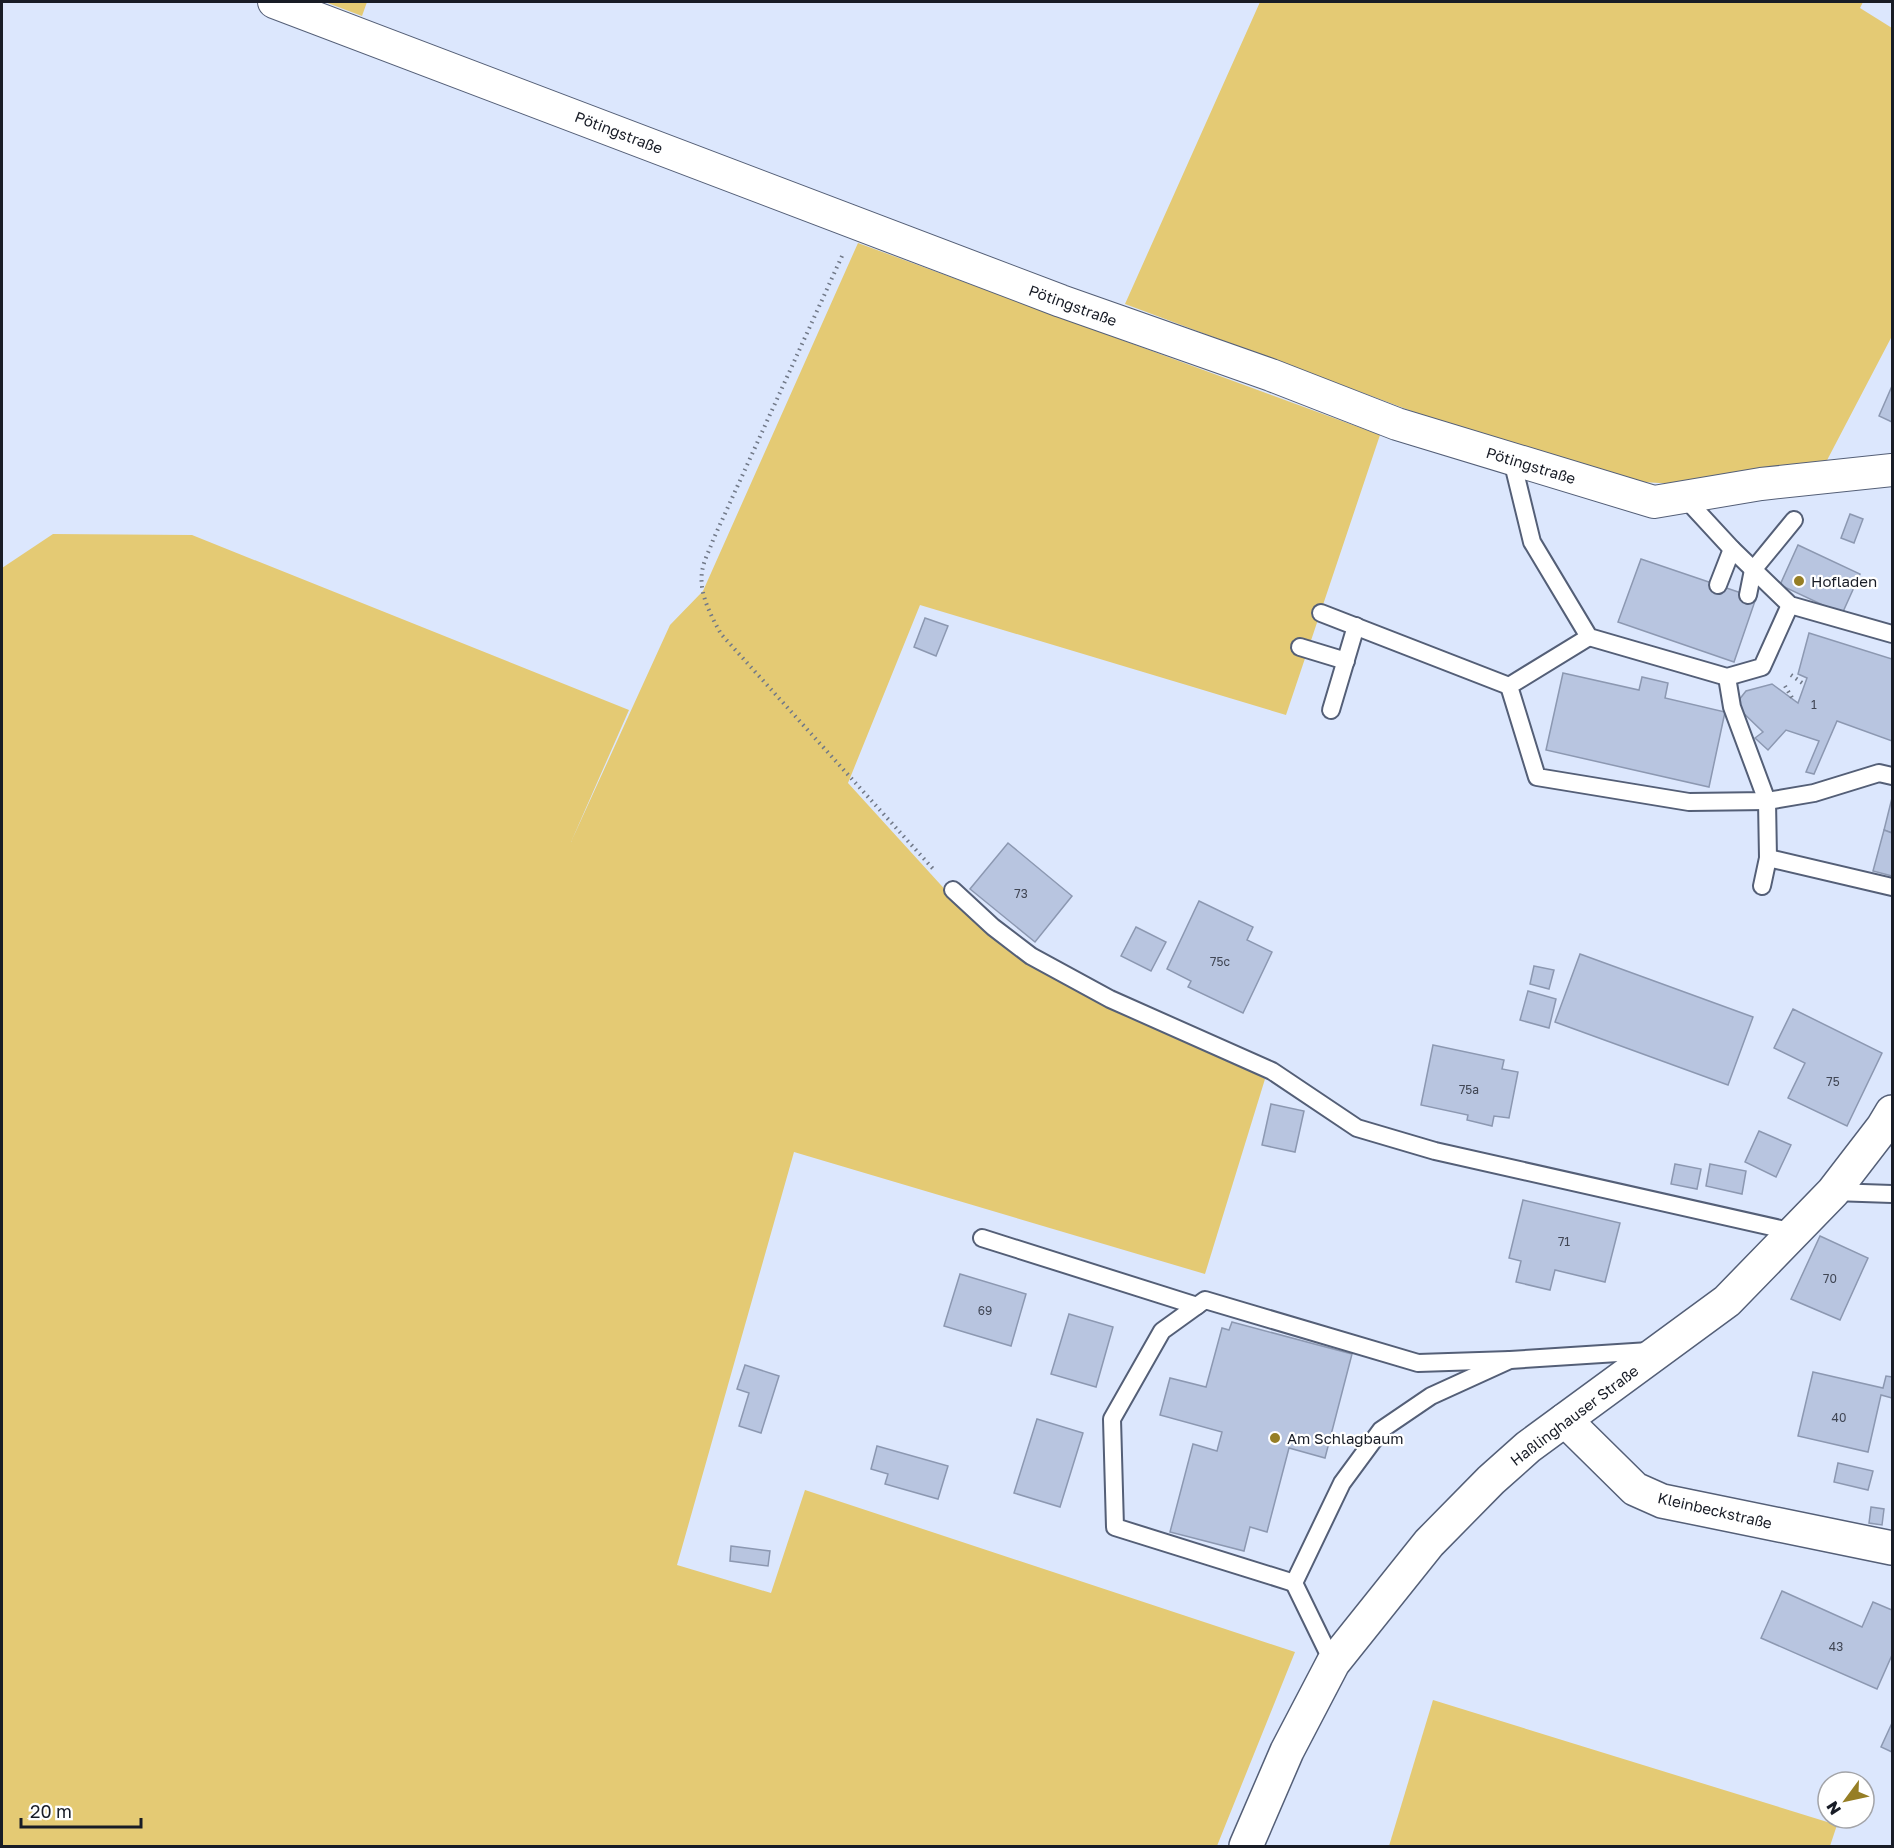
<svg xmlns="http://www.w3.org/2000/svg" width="1894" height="1848" font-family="'Golos Text',sans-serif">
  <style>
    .green { fill: #e4ca74 }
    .building { fill: #b8c5e0; stroke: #8c98b1; stroke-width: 1.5 }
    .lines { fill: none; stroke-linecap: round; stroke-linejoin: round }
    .service-casing { stroke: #545f77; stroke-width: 20 }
    .minor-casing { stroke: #545f77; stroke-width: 34 }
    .tertiary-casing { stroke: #545f77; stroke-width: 36 }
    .secondary-casing { stroke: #545f77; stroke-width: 36 }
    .path { stroke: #707887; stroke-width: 4; stroke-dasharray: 1.5 4.5; stroke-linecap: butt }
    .service { stroke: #fff; stroke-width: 16 }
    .minor { stroke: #fff; stroke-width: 32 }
    .tertiary { stroke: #fff; stroke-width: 33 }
    .secondary { stroke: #fff; stroke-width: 33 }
    .poi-dot { fill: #967e25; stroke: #fff; stroke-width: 2 }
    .labels { text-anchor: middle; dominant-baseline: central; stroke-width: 4.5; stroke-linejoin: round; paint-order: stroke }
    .number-label { font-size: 12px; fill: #404654 }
    .street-label { font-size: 15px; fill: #181c26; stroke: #fff }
    .poi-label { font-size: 15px; fill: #181c26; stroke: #fff; text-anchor: start }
  </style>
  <rect width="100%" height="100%" fill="#dce7fd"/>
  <g class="green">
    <polygon points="325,2 367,2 362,16"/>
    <polygon points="1260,2 1863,2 1860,8 1892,28 1892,336 1824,466 1690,485 1628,481 1508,447 1125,304"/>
    <polygon points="858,243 1380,435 1286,715 920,605 848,783 950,895 992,932 1265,1079 1205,1274 794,1152 677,1565 771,1593 805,1490 1295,1652 1217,1846 2,1846 2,568 53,534 192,535 629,710 571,842 670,625 703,591"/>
    <polygon points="1433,1700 1837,1825 1830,1846 1389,1846"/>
  </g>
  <g class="building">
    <polygon points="1892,386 1892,422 1879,416"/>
    <polygon points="1850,514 1863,519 1854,543 1841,538"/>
    <polygon points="1798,545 1860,574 1842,614 1780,585"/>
    <polygon points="1641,559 1756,598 1734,662 1618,622"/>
    <polygon points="925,618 948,626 936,656 914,647"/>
    <polygon points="1809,633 1892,659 1892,741 1837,721 1814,774 1806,772 1819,741 1786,730 1768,750 1755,738 1763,732 1735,705 1746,691 1772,684 1798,703 1807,678 1798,674"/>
    <polygon points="1563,673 1639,690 1642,677 1668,683 1665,698 1725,712 1709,787 1546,750"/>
    <polygon points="1892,798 1892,833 1884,830"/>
    <polygon points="1884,830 1892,833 1892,876 1873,871"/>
    <polygon points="1008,843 1072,896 1035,942 970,889"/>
    <polygon points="1199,901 1253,927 1247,940 1272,952 1243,1013 1188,987 1191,981 1167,969"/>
    <polygon points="1136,927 1166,942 1151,971 1121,956"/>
    <polygon points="1580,954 1753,1017 1728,1085 1555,1022"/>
    <polygon points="1534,966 1554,970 1549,989 1530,984"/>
    <polygon points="1528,991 1556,999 1549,1028 1520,1020"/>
    <polygon points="1793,1009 1882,1053 1847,1126 1788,1098 1805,1063 1774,1048"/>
    <polygon points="1433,1045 1504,1060 1502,1069 1518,1072 1509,1118 1494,1116 1492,1126 1467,1120 1468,1115 1421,1105"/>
    <polygon points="1271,1104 1304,1111 1295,1152 1262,1145"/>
    <polygon points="1759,1131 1791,1145 1776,1177 1745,1162"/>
    <polygon points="1675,1164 1701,1169 1697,1189 1671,1184"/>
    <polygon points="1710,1164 1746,1171 1742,1194 1706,1186"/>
    <polygon points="1523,1200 1620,1223 1605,1282 1555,1270 1550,1290 1516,1282 1521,1261 1509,1258"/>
    <polygon points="1820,1236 1868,1258 1840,1320 1791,1299"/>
    <polygon points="960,1274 1026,1294 1011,1346 944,1326"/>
    <polygon points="1069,1314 1113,1327 1096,1387 1051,1374"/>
    <polygon points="1232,1322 1352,1354 1325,1458 1289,1448 1267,1532 1250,1527 1244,1551 1170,1532 1193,1444 1217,1451 1222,1432 1160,1415 1170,1378 1206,1387 1222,1328 1229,1330"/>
    <polygon points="745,1365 779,1376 761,1433 739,1426 749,1393 737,1389"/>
    <polygon points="1813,1372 1883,1388 1886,1376 1892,1377 1892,1398 1881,1395 1868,1452 1798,1436"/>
    <polygon points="1037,1419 1083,1433 1060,1507 1014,1493"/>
    <polygon points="877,1446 948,1466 938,1499 885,1484 888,1474 871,1469"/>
    <polygon points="1838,1463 1873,1471 1868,1490 1834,1482"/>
    <polygon points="1871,1507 1884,1509 1882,1525 1869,1523"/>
    <polygon points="731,1546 770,1551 768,1566 730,1561"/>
    <polygon points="1782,1591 1862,1627 1873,1602 1892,1610 1892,1655 1877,1689 1761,1638"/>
    <polygon points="1892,1723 1892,1752 1881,1747"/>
  </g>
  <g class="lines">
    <defs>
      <g id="service">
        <polyline points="1512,460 1532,542 1589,637 1727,677 1762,667 1790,605"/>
        <polyline points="1684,497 1732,549 1790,605 1892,634"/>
        <polyline points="1718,585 1732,549"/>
        <polyline points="1748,595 1753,570 1794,520"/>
        <polyline points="1321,613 1509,686"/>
        <polyline points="1589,637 1509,686 1537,777 1689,802 1767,801 1814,793 1879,773 1892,776"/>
        <polyline points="1300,647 1346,661"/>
        <polyline points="1727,677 1732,707 1767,801 1768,858"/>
        <polyline points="1331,710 1356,626"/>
        <polyline points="1762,886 1768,858 1892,887"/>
        <polyline points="953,890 993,927 1031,956 1110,999 1272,1071 1357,1128 1435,1151 1794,1232"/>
        <polyline points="1833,1192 1892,1194"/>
        <polyline points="982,1238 1197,1306"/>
        <polyline points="1294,1583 1115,1527 1112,1419 1162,1331 1205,1300 1418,1363 1510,1360"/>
        <polyline points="1333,1663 1294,1583 1342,1483 1381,1430 1431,1396 1510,1360 1649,1351"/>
      </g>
      <polyline id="minor" points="274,2 1061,301 1271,375 1397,424 1654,502 1761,484 1892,470"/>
      <polyline id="tertiary" points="1565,1420 1635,1489 1662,1501 1892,1548"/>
      <polyline id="secondary" points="1246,1846 1287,1751 1333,1663 1429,1543 1491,1480 1528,1447 1727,1301 1833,1192 1883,1127 1892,1112"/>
    </defs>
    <use href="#service" class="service-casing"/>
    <use href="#minor" class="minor-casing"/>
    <use href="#tertiary" class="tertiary-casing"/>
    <use href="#secondary" class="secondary-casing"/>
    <g class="path">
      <path d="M842,256L713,540C710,549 705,558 703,567C697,590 710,614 721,634L935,871"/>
      <polyline points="1791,675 1805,685"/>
      <polyline points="1785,686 1794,701"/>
    </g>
    <use href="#service" class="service"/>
    <use href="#minor" class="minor"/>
    <use href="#tertiary" class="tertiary"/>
    <use href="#secondary" class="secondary"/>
  </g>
  <g class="poi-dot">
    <circle cx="1799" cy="581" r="6"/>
    <circle cx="1275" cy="1438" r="6"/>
  </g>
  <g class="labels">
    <g class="number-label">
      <text x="1814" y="704">1</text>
      <text x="1021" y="893">73</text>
      <text x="1220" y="961">75c</text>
      <text x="1833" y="1081">75</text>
      <text x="1469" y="1089">75a</text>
      <text x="1564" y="1241">71</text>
      <text x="1830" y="1278">70</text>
      <text x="985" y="1310">69</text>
      <text x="1839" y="1417">40</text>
      <text x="1836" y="1646">43</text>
    </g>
    <g class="street-label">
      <text transform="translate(619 132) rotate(21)">Pötingstraße</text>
      <text transform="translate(1073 305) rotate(20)">Pötingstraße</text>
      <text transform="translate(1531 465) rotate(17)">Pötingstraße</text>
      <text transform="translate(1574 1415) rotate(-37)">Haßlinghauser Straße</text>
      <text transform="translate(1715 1510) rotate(13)">Kleinbeckstraße</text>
    </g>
    <g class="poi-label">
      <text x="1811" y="581">Hofladen</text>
      <text x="1287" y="1438">Am Schlagbaum</text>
    </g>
  </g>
  <rect width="1894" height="1848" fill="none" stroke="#181c26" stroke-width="6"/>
  <g transform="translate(1846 1800) rotate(237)"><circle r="28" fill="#ffffff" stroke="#a3a4a8" stroke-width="1.5"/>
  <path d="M0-4.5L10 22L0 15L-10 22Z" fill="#967e25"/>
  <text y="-9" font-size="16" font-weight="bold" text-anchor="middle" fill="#181c26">N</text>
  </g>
  <path d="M21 1818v9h120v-9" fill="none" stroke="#181c26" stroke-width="3"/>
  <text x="30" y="1818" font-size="18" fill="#181c26" stroke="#ffffff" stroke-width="4.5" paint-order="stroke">20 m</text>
</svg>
